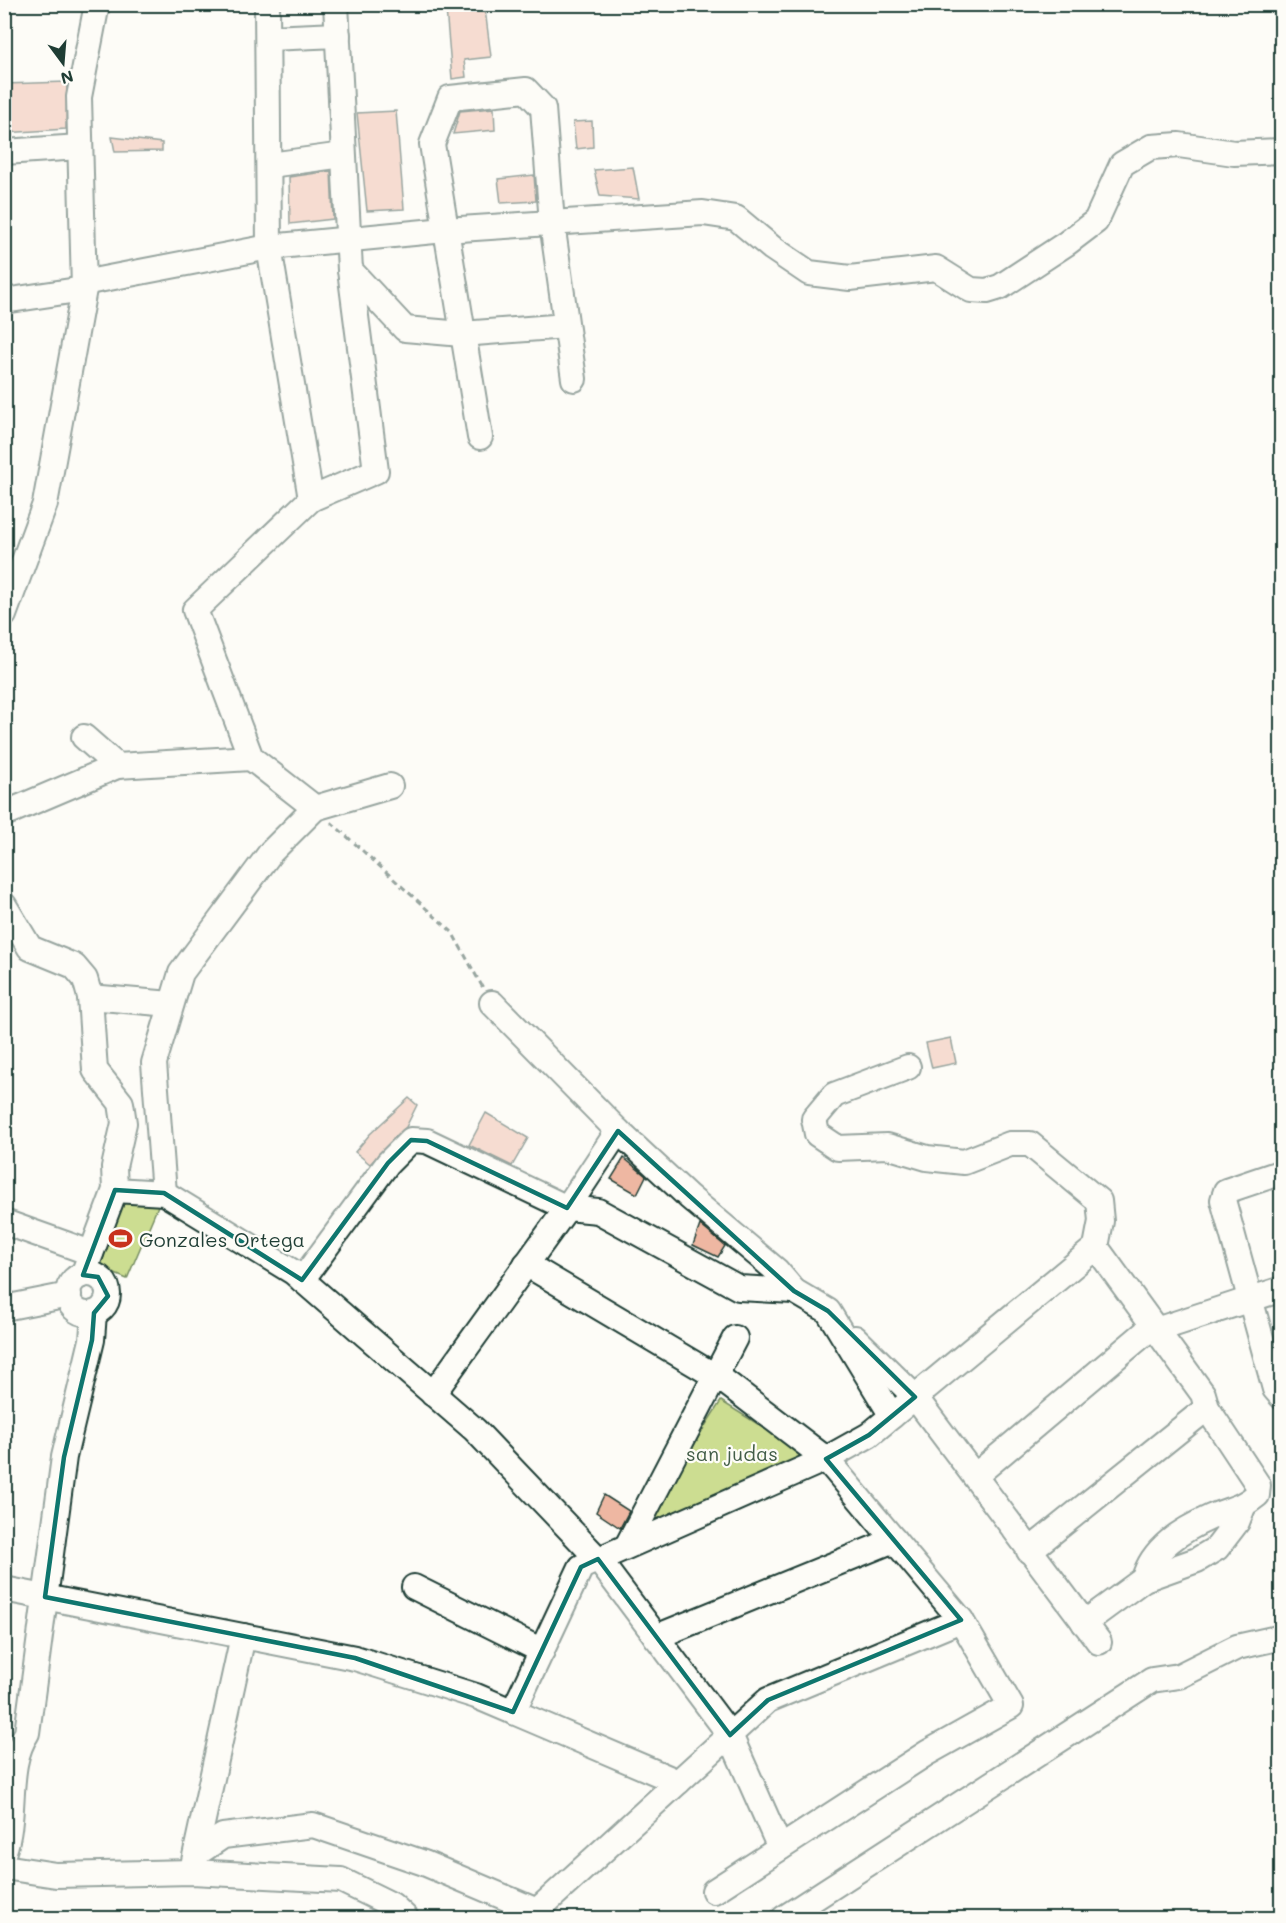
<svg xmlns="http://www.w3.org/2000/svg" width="1286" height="1923" font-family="Mali,sans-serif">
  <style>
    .green { fill: #ccdd91; stroke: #768d62; stroke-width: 1.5 }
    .building { fill: #eeb7a2; stroke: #1f3d34; stroke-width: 1.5 }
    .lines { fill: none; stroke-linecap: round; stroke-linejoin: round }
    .minor-casing { stroke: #1f3d34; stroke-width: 28 }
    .path { stroke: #1f3d34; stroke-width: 3; stroke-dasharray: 6 4.5; stroke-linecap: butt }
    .minor { stroke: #fdfcf7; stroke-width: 24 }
    .marked { fill: none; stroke: #0f766e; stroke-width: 4.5; stroke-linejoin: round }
    .labels { text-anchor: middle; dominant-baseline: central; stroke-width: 4.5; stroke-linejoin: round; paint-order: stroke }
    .poi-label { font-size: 20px; fill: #1f3d34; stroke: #fdfcf7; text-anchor: start }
    .park-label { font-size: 20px; fill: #425d47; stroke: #fdfcf7 }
  </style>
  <rect width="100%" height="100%" fill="#fdfcf7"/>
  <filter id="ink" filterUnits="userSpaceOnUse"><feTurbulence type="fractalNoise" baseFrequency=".0167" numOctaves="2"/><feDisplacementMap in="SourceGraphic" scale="12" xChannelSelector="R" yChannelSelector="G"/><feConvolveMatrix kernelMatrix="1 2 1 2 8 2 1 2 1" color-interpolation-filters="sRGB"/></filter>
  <g filter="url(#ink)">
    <g class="green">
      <polygon points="124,1191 163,1194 127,1279 89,1263"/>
      <polygon points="721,1401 812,1458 630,1543"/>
    </g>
    <g class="building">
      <polygon points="446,9 485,9 491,57 464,60 466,77 452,79"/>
      <polygon points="67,82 66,129 4,133 4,84"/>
      <polygon points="494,108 495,130 453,134 460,111"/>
      <polygon points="396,111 404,209 367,211 357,113"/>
      <polygon points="592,121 593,147 576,149 573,122"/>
      <polygon points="112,137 162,143 162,151 115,152"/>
      <polygon points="633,167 639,199 600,196 594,170"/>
      <polygon points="331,171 333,219 290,224 289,177"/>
      <polygon points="534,175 536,201 501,203 498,179"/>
      <polygon points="951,1038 956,1063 932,1068 926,1043"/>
      <polygon points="409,1098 417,1105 406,1127 370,1164 355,1152 370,1134"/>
      <polygon points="486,1113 528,1138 512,1166 469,1145"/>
      <polygon points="624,1158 646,1176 637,1194 611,1179"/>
      <polygon points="700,1225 725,1246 718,1257 693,1245"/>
      <polygon points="604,1495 629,1511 620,1528 596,1512"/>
    </g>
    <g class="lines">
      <defs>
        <g id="minor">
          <polyline points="267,4 269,247 311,499 195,610 251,758 315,808"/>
          <polyline points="269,38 338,35"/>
          <polyline points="4,152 80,147"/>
          <polyline points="270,165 343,155"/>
          <polyline points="350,270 405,329 462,334 566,326"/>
          <polyline points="83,283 269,247 445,230 703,213 736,218 772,248 809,273 850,278 936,268 971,290 987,291 1000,287 1067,243 1096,221 1122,164 1151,147 1179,145 1234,153 1282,151"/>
          <polyline points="4,301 84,289"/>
          <polyline points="480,437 432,144 450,98 526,90 543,108 552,223 574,379"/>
          <polyline points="311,499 376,471 350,270 336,4"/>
          <polyline points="4,615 45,504 84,289 79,97 97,4"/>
          <polyline points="117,766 251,758"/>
          <polyline points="4,814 117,766 84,737"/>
          <polyline points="4,905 30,948 74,966 85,979 90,997 95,1070 121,1103 124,1123 114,1167 115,1190 83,1275"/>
          <polyline points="90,997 171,1004"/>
          <polyline points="492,1003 618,1131"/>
          <polyline points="1282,1172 1226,1191 1223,1200 1275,1389 1282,1397"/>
          <polyline points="115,1190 164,1193 293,1272 475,1430 598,1559 730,1735 780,1848"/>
          <polyline points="164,1193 154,1063 181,973 271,852 315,808 390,786"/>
          <polyline points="4,1222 91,1253"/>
          <path d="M1096,1247L1203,1394L1207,1408L1258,1485L1257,1495C1239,1510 1231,1508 1211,1517C1182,1530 1152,1548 1144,1579"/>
          <polyline points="526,1264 705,1370"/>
          <circle cx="88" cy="1294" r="20"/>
          <polyline points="302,1280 388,1163 411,1140 427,1141 567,1208 598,1211 739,1288 794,1291"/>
          <polyline points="4,1308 69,1295"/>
          <polyline points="1156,1330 1282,1289"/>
          <polyline points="855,1338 915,1397 1099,1642"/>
          <polyline points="433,1394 567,1208 618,1131 689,1197 777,1271 794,1291 828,1311 892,1416"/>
          <polyline points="975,1476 1153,1326"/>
          <polyline points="627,1546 735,1338"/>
          <polyline points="1029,1551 1207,1408"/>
          <polyline points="414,1587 542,1651"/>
          <polyline points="4,1589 355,1658 476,1696 678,1782"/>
          <polyline points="1084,1623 1144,1579 1197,1560 1217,1548 1237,1522 1243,1507"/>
          <polyline points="656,1637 894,1540"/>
          <polyline points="513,1712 581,1567 826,1459 869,1435 1096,1247 1101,1221 1099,1201 1030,1144 1010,1144 964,1162 927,1158 887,1146 838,1148 817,1134 814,1119 834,1095 908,1067"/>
          <path d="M4,1851C17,1813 5,1765 27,1733L64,1457L92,1340L94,1313"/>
          <polyline points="196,1854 223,1836 313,1825 424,1863 537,1911"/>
          <polyline points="194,1861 243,1636"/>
          <polyline points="4,1867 56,1875 192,1872 341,1880 392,1905 406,1918"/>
          <polyline points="714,1891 927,1753 1011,1706 961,1620 826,1459 716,1375"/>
          <polyline points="529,1918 768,1700 961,1620"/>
          <polyline points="784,1918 1152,1680 1179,1676 1237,1647 1282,1637"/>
        </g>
      </defs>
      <use href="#minor" class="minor-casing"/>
      <polyline class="path" points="331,822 452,932 483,988"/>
      <use href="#minor" class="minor"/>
    </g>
  </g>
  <path d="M0 0H1286V1923H0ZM618,1131L794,1291L828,1311L915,1397L869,1435L826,1459L961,1620L768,1700L730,1735L598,1559L581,1567L513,1712L355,1658L45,1597L64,1457L92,1340L94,1313L108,1296L98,1277L83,1275L115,1190L164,1193L302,1280L388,1163L411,1140L427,1141L567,1208Z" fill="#fdfcf7" fill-opacity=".55" fill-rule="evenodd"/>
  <path class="marked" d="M618,1131L794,1291L828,1311L915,1397L869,1435L826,1459L961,1620L768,1700L730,1735L598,1559L581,1567L513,1712L355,1658L45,1597L64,1457L92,1340L94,1313L108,1296L98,1277L83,1275L115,1190L164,1193L302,1280L388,1163L411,1140L427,1141L567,1208Z"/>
  <defs>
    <symbol id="stadium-bare" viewBox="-9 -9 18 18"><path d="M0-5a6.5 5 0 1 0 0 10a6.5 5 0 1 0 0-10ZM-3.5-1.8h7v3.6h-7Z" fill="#c8321e" stroke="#fdfcf7" stroke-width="2.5" paint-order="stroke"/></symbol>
  </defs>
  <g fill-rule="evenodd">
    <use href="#stadium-bare" x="104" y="1222" width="33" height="33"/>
  </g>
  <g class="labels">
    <g class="poi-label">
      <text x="139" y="1239">Gonzales Ortega</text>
    </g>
    <g class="park-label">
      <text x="732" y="1453">san judas</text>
    </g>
  </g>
  <rect width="1286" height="1923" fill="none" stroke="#fdfcf7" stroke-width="24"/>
  <rect x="12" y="12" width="1262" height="1899" fill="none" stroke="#1f3d34" stroke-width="2" filter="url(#ink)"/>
  <g transform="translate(63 63) rotate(164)" stroke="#fdfcf7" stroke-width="4.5" paint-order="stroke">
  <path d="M0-4.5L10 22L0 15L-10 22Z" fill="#1f3d34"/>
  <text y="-9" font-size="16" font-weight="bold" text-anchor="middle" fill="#1f3d34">N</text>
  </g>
</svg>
